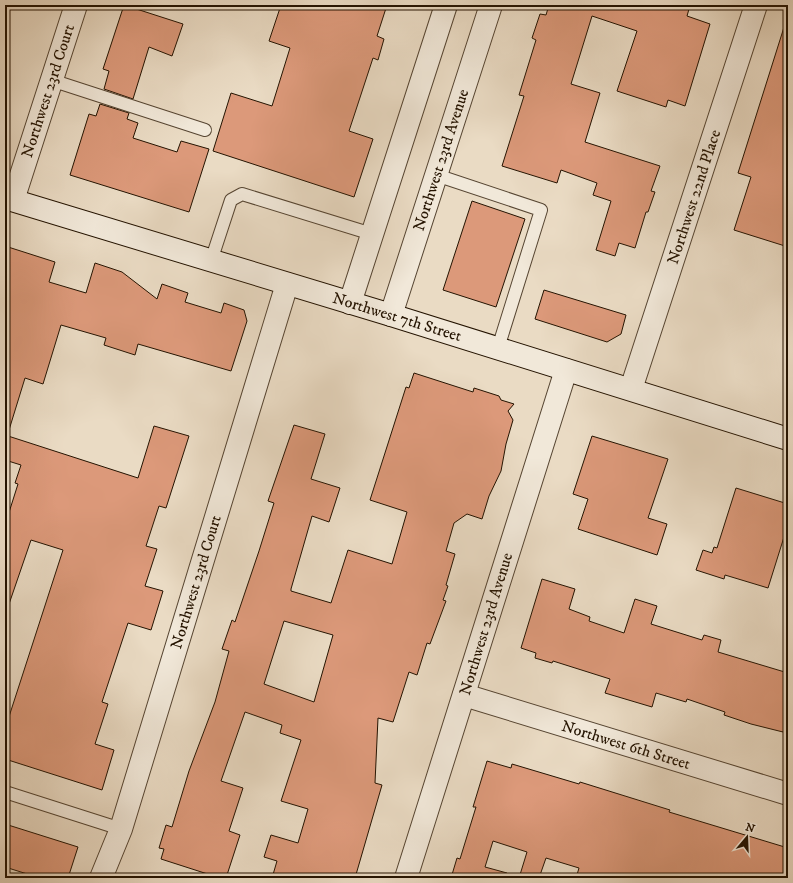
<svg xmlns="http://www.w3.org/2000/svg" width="793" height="883" font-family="'IM FELL DW Pica',serif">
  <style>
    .building { fill: #dc997a; stroke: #241301; fill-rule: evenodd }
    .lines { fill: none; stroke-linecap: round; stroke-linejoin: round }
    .service-casing { stroke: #564532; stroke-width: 14 }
    .minor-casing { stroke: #564532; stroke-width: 24 }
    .secondary-casing { stroke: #241301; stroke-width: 24 }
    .service { stroke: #f1e8d9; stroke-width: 12 }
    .minor { stroke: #f1e8d9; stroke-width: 22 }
    .secondary { stroke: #f1e8d9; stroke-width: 22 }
    .labels { text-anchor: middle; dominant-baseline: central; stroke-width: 3.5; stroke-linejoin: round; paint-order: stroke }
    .street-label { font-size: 16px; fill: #241301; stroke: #f1e8d9 }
  </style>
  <rect width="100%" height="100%" fill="#eadbc4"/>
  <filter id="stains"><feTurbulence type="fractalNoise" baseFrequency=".005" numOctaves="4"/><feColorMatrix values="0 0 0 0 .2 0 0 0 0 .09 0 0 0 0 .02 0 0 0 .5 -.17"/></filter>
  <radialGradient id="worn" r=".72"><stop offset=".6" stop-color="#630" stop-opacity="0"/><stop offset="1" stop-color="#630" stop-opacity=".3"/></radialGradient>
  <g class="building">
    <polygon points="124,5 183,24 172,56 149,47 133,99 104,89 109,71 103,69"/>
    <polygon points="281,5 387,5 377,36 384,39 378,60 373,58 349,131 373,139 354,197 213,151 231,93 272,106 290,48 269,41"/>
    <polygon points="549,5 677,5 689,9 687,16 710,24 685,106 668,100 666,107 617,91 637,31 592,16 571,84 600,93 585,142 660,166 651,191 655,192 648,212 646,212 635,248 619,243 615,256 596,250 611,201 593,195 597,183 561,170 557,183 502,166 524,96 519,95 536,40 532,38 540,14 546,15"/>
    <polygon points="785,24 788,24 788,236 785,246 734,230 751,177 738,173"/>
    <polygon points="100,104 129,113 127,119 138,123 133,138 177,152 181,141 209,149 189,212 70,175 89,114 96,116"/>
    <polygon points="472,201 525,219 496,307 443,290"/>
    <polygon points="5,246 55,262 49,282 86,293 95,263 122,272 157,299 162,284 188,293 185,302 221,313 224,303 244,310 247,321 231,371 138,344 135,355 104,345 106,338 61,325 43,384 25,378 9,430 5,429"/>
    <polygon points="544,290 626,315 621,334 607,342 535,319"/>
    <path d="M414,373L473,392L474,388L499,396L501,400L514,404L508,411L513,420L506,444L501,471L489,496L482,519L467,514L454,523L446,551L455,554L446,585L448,586L443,600L446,601L430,644L427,643L417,675L409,672L393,722L378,718L375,783L382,785L355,878H272L277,861L264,857L271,835L298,843L308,809L281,801L301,740L280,733L282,725L245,712L221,781L243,788L229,831L240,835L226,878H220L161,859L164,849L159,848L166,825L172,827L189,771L215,702L229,651L222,649L232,620L235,622L259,551L274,503L268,501L294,425L325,434L311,479L340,488L329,522L312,516L291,589V591L331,603L348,550L392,564L407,512L370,500L406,387L409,388ZM284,621L333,635L314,702L264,684Z"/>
    <polygon points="154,426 189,436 166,508 159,506 146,546 157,549 145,586 163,591 151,630 128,623 102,702 108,704 95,744 114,750 102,790 5,759 5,729 63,550 31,540 8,607 5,607 5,525 18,484 15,483 21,465 5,460 5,435 138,478"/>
    <polygon points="592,436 668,459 648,518 667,524 657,555 578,529 588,499 573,494"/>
    <polygon points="736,488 788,504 788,538 784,537 768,588 725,575 724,579 696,570 703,550 712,553 714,547 717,548"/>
    <polygon points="542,579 575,589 569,609 590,617 589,621 624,633 635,599 657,606 651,624 702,640 704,635 721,640 718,652 788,673 788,728 785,727 783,732 751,724 724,715 725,712 687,699 686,702 656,693 652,707 605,693 610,679 553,661 552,663 535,658 536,653 521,648"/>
    <polygon points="487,761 511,768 512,764 579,784 580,782 670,810 669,812 788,848 788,878 576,878 579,868 546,858 539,878 519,878 527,852 493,841 485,867 507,873 506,878 451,878 457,858 460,859 476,807 473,807"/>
    <polygon points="5,824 78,847 68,878 40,878 5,867"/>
  </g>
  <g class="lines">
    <defs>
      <g id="service">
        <polyline points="51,80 205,130"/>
        <polyline points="436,175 541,210 498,348"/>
        <polyline points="211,261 231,200 242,194 372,234"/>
        <polyline points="5,792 121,829"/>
      </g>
      <g id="minor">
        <polyline points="13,200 76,5"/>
        <polyline points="350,303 446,5"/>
        <polyline points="391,315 491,5"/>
        <polyline points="631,389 756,5"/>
        <polyline points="464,695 788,794"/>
        <polyline points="101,878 121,829 287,284"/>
        <polyline points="406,878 566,370"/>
      </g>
      <polyline id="secondary" points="5,198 391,315 788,439"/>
    </defs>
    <use href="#service" class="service-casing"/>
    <use href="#minor" class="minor-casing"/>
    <use href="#secondary" class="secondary-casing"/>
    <use href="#service" class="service"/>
    <use href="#minor" class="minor"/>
    <use href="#secondary" class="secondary"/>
  </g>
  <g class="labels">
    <g class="street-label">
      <text transform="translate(48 91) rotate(-72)">Northwest 23rd Court</text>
      <text transform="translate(441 160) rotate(-72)">Northwest 23rd Avenue</text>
      <text transform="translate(694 197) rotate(-72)">Northwest 22nd Place</text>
      <text transform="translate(397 317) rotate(17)">Northwest 7th Street</text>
      <text transform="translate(196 582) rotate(-73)">Northwest 23rd Court</text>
      <text transform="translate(486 624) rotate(-73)">Northwest 23rd Avenue</text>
      <text transform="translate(626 745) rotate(17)">Northwest 6th Street</text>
    </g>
  </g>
  <rect width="793" height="883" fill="none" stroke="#eadbc4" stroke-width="20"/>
  <rect x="6" y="6" width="781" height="871" fill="none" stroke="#241301" stroke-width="2"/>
  <rect x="10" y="10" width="773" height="863" fill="none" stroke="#241301"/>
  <g transform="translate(747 837) rotate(19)" stroke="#f1e8d9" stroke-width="3" paint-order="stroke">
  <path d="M0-3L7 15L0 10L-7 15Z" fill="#241301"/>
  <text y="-6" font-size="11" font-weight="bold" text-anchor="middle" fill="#241301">N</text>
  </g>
  <rect width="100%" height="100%" filter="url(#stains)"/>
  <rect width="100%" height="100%" fill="url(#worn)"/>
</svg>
